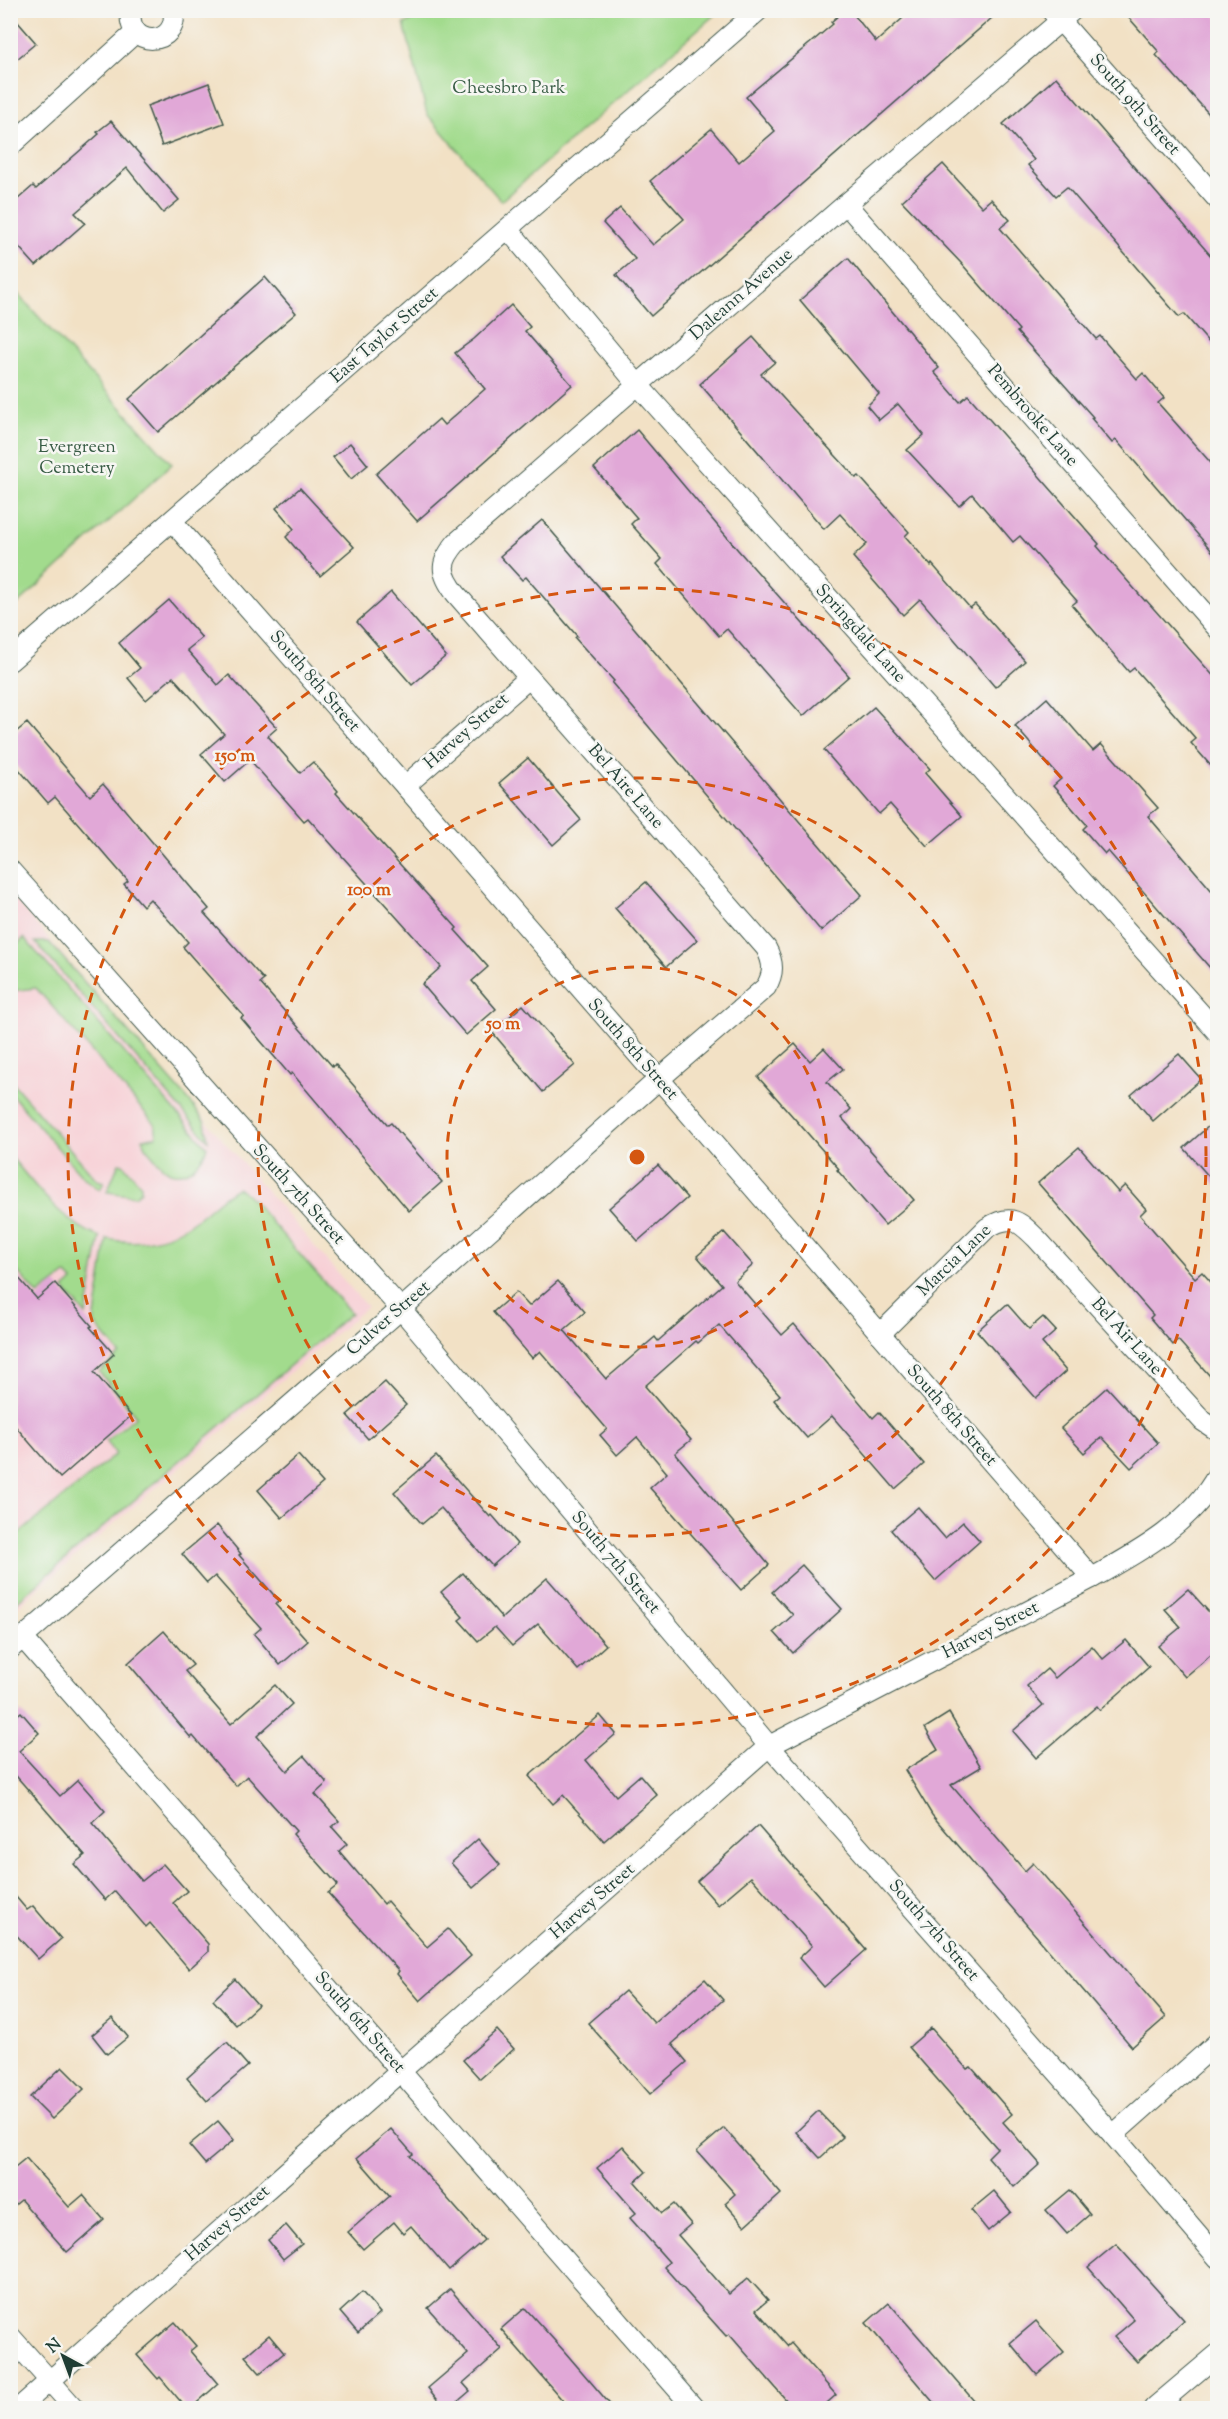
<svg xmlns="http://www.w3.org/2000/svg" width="1228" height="2419" font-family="'Sorts Mill Goudy',serif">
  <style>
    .built { fill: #f7cfd5 }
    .green { fill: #a2db8d; stroke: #608c60; stroke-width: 1.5 }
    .building { fill: #e1a8d7 }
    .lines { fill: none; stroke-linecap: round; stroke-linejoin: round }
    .minor-casing { stroke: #3f564a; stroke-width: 22 }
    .minor { stroke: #fff; stroke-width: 20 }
    .ring { fill: none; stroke: #d45610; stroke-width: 3; stroke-dasharray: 10 8 }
    .labels { text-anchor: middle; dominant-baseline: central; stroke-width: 5; stroke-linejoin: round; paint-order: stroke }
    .park-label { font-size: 18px; fill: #395d46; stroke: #f6f6f2 }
    .street-label { font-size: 18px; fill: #1f3d34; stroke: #f6f6f2 }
    .centre { fill: #d45610; stroke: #f6f6f2; stroke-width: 3 }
    .ring-label { font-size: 18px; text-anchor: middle; font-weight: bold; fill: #d45610; stroke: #f6f6f2; stroke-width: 5; stroke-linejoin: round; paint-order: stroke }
  </style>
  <rect width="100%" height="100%" fill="#f6f6f2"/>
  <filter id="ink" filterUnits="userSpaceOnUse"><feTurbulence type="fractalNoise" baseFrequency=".0167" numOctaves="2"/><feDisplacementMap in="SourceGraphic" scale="12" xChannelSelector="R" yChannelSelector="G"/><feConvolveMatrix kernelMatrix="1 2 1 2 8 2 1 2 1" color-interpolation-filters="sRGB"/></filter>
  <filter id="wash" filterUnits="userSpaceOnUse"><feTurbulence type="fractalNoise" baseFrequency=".008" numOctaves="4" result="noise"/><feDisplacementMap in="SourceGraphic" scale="24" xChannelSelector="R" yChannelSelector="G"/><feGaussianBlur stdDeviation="1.35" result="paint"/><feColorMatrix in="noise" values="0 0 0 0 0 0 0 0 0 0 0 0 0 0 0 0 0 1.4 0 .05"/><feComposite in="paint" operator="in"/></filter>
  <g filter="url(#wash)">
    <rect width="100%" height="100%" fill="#f2e1c5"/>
    <polygon class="built" points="10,894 367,1307 11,1612 10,1612"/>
    <g class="green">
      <polygon points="436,10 719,10 719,11 501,201 427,114 404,24"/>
      <polygon points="10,285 172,464 11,610 10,610"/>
      <path d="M24,938L207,1147C202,1162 187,1178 170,1172C163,1169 157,1161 152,1155C148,1150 143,1147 143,1139L157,1136L155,1124L36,988L11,991V950Z"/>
      <polygon points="35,942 49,942 191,1103 205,1122 208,1140"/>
      <polygon points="11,1081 97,1180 104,1182 100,1190 82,1176 11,1094"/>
      <path d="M11,1157C38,1188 61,1222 100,1237L86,1315L64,1289L73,1281L66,1274L38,1295L11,1264Z"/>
      <polygon points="119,1163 123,1164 141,1185 141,1191 135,1196 107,1192"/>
      <path d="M237,1188L247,1194L351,1313L14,1604L11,1600V1540L116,1454L106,1441L136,1416L99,1372L120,1354L94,1323L107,1239C136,1245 164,1241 188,1225C206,1214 218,1198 237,1188Z"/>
    </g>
    <g id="blocks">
      <g class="building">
        <polygon points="845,10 850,10 876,42 912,10 1001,10 651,316 616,275 635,259 603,223 620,208 653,245 684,219 650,181 711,129 739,162 775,131 746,97 833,24 831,22"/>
        <polygon points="1122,10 1211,10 1218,18 1218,124 1156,55 1159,52"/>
        <polygon points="10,13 36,43 10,65"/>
        <polygon points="1056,77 1218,264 1218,353 1184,314 1179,317 1067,187 1056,196 1028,165 1034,160 1003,124"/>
        <polygon points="209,83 224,123 162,146 147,106"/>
        <polygon points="111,121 179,200 163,213 127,168 75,213 85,223 36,266 10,237 10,206 33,186 36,189 99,134 97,132"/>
        <polygon points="943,164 982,207 991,199 1010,220 1000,228 1096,339 1100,336 1137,379 1143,373 1164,398 1158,403 1218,471 1218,558 1116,440 1112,443 1091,418 1093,417 1017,332 1019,330 961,263 902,201"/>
        <polygon points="848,258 939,368 934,372 960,402 968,395 1099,544 1097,546 1145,601 1146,600 1218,681 1218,774 1191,743 1196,739 1134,668 1129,672 1111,651 1072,605 1077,601 1020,536 1013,542 972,494 959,506 907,450 924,435 898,404 879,420 867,406 879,394 800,300"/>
        <polygon points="265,277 296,313 158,432 129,399"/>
        <polygon points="511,305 530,327 525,331 572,385 417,521 376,474 439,419 444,425 485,389 455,353 474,339"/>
        <polygon points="753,337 775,362 761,374 856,478 859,476 909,532 905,536 931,566 932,564 970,608 975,604 1025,661 995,687 920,599 903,615 853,557 867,544 840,514 824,529 700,384"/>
        <polygon points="637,430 738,550 849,676 803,716 727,629 719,636 657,564 662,559 631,524 637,518 594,468"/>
        <polygon points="350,443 368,465 351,479 333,457"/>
        <polygon points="300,488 354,547 320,576 286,537 294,529 276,508"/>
        <polygon points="542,520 862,895 821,931 612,683 614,681 575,638 577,636 526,577 522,580 500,556"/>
        <polygon points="391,592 446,656 412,685 357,622"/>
        <polygon points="169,600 202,638 187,650 218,685 229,675 277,728 268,736 300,773 313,762 338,791 336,793 457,928 455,930 488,967 472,981 496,1009 466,1035 422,984 441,967 308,818 304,821 250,760 225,782 201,754 224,734 173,677 146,700 128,678 140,668 119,643"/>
        <polygon points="1047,698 1093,751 1101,744 1158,808 1148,816 1218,898 1218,977 1108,851 1105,854 1083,829 1087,825 1053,786 1061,779 1015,726"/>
        <polygon points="874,707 930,769 925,773 962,816 927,846 890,804 879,814 824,750"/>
        <polygon points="27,723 90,796 103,784 209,909 204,913 264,980 260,983 333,1067 335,1064 388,1125 391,1123 442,1182 409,1211 292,1073 290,1075 241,1018 244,1016 183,947 188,942 150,899 143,906 124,884 128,881 55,797 48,803 10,759 10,737"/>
        <polygon points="528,758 581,820 553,845 499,783"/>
        <polygon points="646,882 697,940 666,967 615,908"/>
        <polygon points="523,1005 575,1065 543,1092 492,1032"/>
        <polygon points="795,1044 810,1061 824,1048 843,1069 827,1082 851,1109 842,1118 914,1200 885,1225 837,1170 839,1169 758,1077"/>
        <polygon points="1179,1054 1201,1079 1153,1121 1131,1095"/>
        <polygon points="1218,1118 1218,1187 1184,1148"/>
        <polygon points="1079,1147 1118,1192 1125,1185 1146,1209 1140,1215 1195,1278 1202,1272 1218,1290 1218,1385 1178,1340 1173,1345 1150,1318 1153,1315 1038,1183"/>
        <polygon points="658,1165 687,1198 638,1241 609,1208"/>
        <polygon points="724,1232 753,1265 735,1281 782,1335 794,1324 873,1418 879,1412 924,1464 895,1489 832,1416 807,1438 774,1400 780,1395 719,1325 698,1343 696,1341 645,1386 691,1440 675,1453 769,1565 741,1590 650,1488 667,1473 637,1437 617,1455 600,1435 607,1429 540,1351 532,1358 493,1312 516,1292 529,1306 558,1281 585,1312 564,1330 606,1379 655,1337 658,1341 722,1285 697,1256"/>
        <polygon points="10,1268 37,1299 55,1283 92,1326 90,1327 114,1354 94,1372 131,1416 60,1478 10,1420"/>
        <polygon points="1007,1304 1029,1329 1043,1317 1056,1331 1042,1343 1066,1371 1036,1398 977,1331"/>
        <polygon points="385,1382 406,1405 368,1439 347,1415"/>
        <polygon points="1107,1387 1158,1443 1131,1468 1102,1437 1084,1453 1061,1428"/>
        <polygon points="298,1455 323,1483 282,1518 258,1490"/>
        <polygon points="436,1456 490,1517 492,1515 517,1544 492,1566 441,1508 422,1524 394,1492"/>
        <polygon points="918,1507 945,1538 963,1522 980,1541 935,1581 891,1530"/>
        <polygon points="217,1525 241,1554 239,1555 279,1601 275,1604 308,1641 280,1665 254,1634 261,1628 215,1576 207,1583 182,1554"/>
        <polygon points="802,1565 842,1609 793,1653 774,1632 793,1615 772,1592"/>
        <polygon points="463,1573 502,1618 547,1578 606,1645 578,1670 538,1624 512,1646 495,1627 478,1641 459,1620 463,1617 441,1592"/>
        <polygon points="1188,1589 1218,1622 1218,1649 1185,1677 1158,1646 1181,1627 1165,1609"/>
        <polygon points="164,1631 193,1665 185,1671 231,1724 275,1685 292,1704 257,1736 287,1771 304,1756 327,1783 315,1794 339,1821 332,1827 347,1844 339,1851 384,1904 387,1901 427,1947 448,1929 471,1956 420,2001 397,1974 399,1971 328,1893 338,1885 293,1834 296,1831 247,1776 236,1786 193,1736 191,1738 128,1663"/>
        <polygon points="1126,1640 1149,1667 1100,1710 1097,1706 1036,1758 1013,1731 1043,1705 1027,1686 1047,1669 1055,1678 1092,1646 1103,1659"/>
        <polygon points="21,1712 39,1733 19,1751 60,1796 78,1780 105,1811 92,1823 142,1881 163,1864 187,1891 173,1903 208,1944 208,1952 189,1969 150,1923 146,1927 115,1891 105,1900 74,1864 85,1855 10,1769 10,1721"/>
        <polygon points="949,1713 981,1767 951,1785 1025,1871 1033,1863 1166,2017 1132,2047 932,1815 905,1770 938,1750 925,1728"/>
        <polygon points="600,1715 616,1734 586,1760 616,1796 640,1775 657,1795 604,1841 563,1795 553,1804 529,1776"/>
        <polygon points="758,1826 866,1950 824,1987 799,1958 812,1946 751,1877 718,1905 697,1881"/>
        <polygon points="478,1839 500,1865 473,1888 451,1863"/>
        <polygon points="10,1890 27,1910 33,1906 61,1939 38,1959 10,1928"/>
        <polygon points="235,1979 258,2005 236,2025 213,2000"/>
        <polygon points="705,1979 723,2000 672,2044 687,2062 650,2094 588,2023 625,1991 654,2023"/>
        <polygon points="112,2018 128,2037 107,2054 92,2035"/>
        <polygon points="931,2028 967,2069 971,2067 1012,2114 1003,2122 1040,2164 1014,2187 988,2157 997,2148 909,2047"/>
        <polygon points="497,2030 514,2049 480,2079 463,2060"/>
        <polygon points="227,2042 248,2066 207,2101 187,2078"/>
        <polygon points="62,2067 84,2089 52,2119 30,2097"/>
        <polygon points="818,2111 843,2137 820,2158 796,2132"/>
        <polygon points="218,2121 234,2140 205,2164 189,2145"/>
        <polygon points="724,2128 781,2194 745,2226 725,2203 735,2194 697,2151"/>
        <polygon points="391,2129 413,2154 410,2156 484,2240 449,2270 411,2226 403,2233 394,2222 363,2249 348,2232 390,2196 357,2158"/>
        <polygon points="623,2146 646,2172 635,2182 662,2213 674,2204 691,2224 678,2235 729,2294 748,2278 768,2300 756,2310 788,2346 791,2343 836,2395 820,2409 794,2409 729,2334 726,2336 664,2267 669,2262 630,2218 636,2213 597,2168"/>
        <polygon points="26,2158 69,2207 83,2195 104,2220 67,2252 21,2200 10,2209 10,2171"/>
        <polygon points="1070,2190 1090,2214 1067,2234 1046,2210"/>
        <polygon points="994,2191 1011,2212 988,2231 971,2210"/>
        <polygon points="286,2225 302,2244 283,2259 268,2240"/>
        <polygon points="1116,2244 1184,2320 1137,2362 1114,2337 1134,2320 1088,2267"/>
        <polygon points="450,2289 502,2349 463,2383 470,2391 449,2409 445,2409 428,2388 468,2354 428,2308"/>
        <polygon points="362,2292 380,2313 358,2333 340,2312"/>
        <polygon points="889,2303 924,2343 981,2409 939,2409 866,2323"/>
        <polygon points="525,2308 564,2351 614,2409 570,2409 501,2329"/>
        <polygon points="1036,2321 1064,2352 1037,2375 1010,2343"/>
        <polygon points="175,2322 196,2346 190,2351 218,2384 190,2409 187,2409 160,2377 158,2379 137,2355"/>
        <polygon points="269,2335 284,2353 260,2373 245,2356"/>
      </g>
    </g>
  </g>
  <g filter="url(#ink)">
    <use href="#blocks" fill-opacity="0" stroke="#3f564a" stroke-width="1.5"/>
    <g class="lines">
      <defs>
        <g id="minor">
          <path d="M131,10C125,50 181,47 173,10"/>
          <polyline points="1051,10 1218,200"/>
          <polyline points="10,146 136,32"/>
          <polyline points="846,204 1218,629"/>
          <polyline points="508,229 638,385 1218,1033"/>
          <polyline points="172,521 405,786 1092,1578"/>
          <polyline points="10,661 759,10"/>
          <polyline points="405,786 529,678"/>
          <polyline points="10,870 401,1309 769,1746 1113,2135 1218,2258"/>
          <path d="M880,1334L987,1228C1011,1213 1019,1221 1037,1239L1203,1421L1218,1431"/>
          <polyline points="23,1638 694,2408"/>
          <path d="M10,1649L401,1309L658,1080L766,987C774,973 774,963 766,948L456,594C439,572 440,562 457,542L846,204L1073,10"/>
          <polyline points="1113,2135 1218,2042"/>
          <polyline points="10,2336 74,2408"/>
          <path d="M19,2408L769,1746L1092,1578C1139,1552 1192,1523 1218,1474"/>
          <polyline points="1154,2408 1218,2354"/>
        </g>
      </defs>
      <use href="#minor" class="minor-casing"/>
      <use href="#minor" class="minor"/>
    </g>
  </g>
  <g class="ring">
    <circle cx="637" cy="1157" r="190"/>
    <circle cx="637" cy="1157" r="379"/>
    <circle cx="637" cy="1157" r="569"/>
  </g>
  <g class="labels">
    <g class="park-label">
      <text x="509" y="89">Cheesbro Park</text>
      <text x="77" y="448">Evergreen<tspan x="77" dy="21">Cemetery</tspan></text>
    </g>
    <g class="street-label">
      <text transform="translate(1134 105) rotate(49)">South 9th Street</text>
      <text transform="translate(742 295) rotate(-41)">Daleann Avenue</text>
      <text transform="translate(385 336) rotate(-41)">East Taylor Street</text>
      <text transform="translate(1032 416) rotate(49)">Pembrooke Lane</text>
      <text transform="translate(860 634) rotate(48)">Springdale Lane</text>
      <text transform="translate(314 682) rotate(49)">South 8th Street</text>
      <text transform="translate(467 732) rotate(-41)">Harvey Street</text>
      <text transform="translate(625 787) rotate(49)">Bel Aire Lane</text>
      <text transform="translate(632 1050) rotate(49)">South 8th Street</text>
      <text transform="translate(298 1195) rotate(48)">South 7th Street</text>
      <text transform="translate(955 1261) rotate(-44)">Marcia Lane</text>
      <text transform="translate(389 1319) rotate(-41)">Culver Street</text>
      <text transform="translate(1126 1337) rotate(48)">Bel Air Lane</text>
      <text transform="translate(951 1416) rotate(49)">South 8th Street</text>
      <text transform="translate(615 1563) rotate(50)">South 7th Street</text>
      <text transform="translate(991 1631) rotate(-27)">Harvey Street</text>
      <text transform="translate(593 1902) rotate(-41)">Harvey Street</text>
      <text transform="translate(933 1931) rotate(49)">South 7th Street</text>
      <text transform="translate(359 2023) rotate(49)">South 6th Street</text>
      <text transform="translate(228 2224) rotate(-41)">Harvey Street</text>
    </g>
  </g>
  <circle cx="637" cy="1157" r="9" class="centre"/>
  <g class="ring-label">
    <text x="235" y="761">150 m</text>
    <text x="369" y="895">100 m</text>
    <text x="503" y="1029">50 m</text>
  </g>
  <rect width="1228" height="2419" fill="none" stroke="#f6f6f2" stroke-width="36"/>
  <g transform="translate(63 2356) rotate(319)" stroke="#f6f6f2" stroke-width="4.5" paint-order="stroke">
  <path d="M0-4.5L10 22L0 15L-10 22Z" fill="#1f3d34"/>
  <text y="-9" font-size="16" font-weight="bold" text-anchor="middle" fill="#1f3d34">N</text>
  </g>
</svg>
